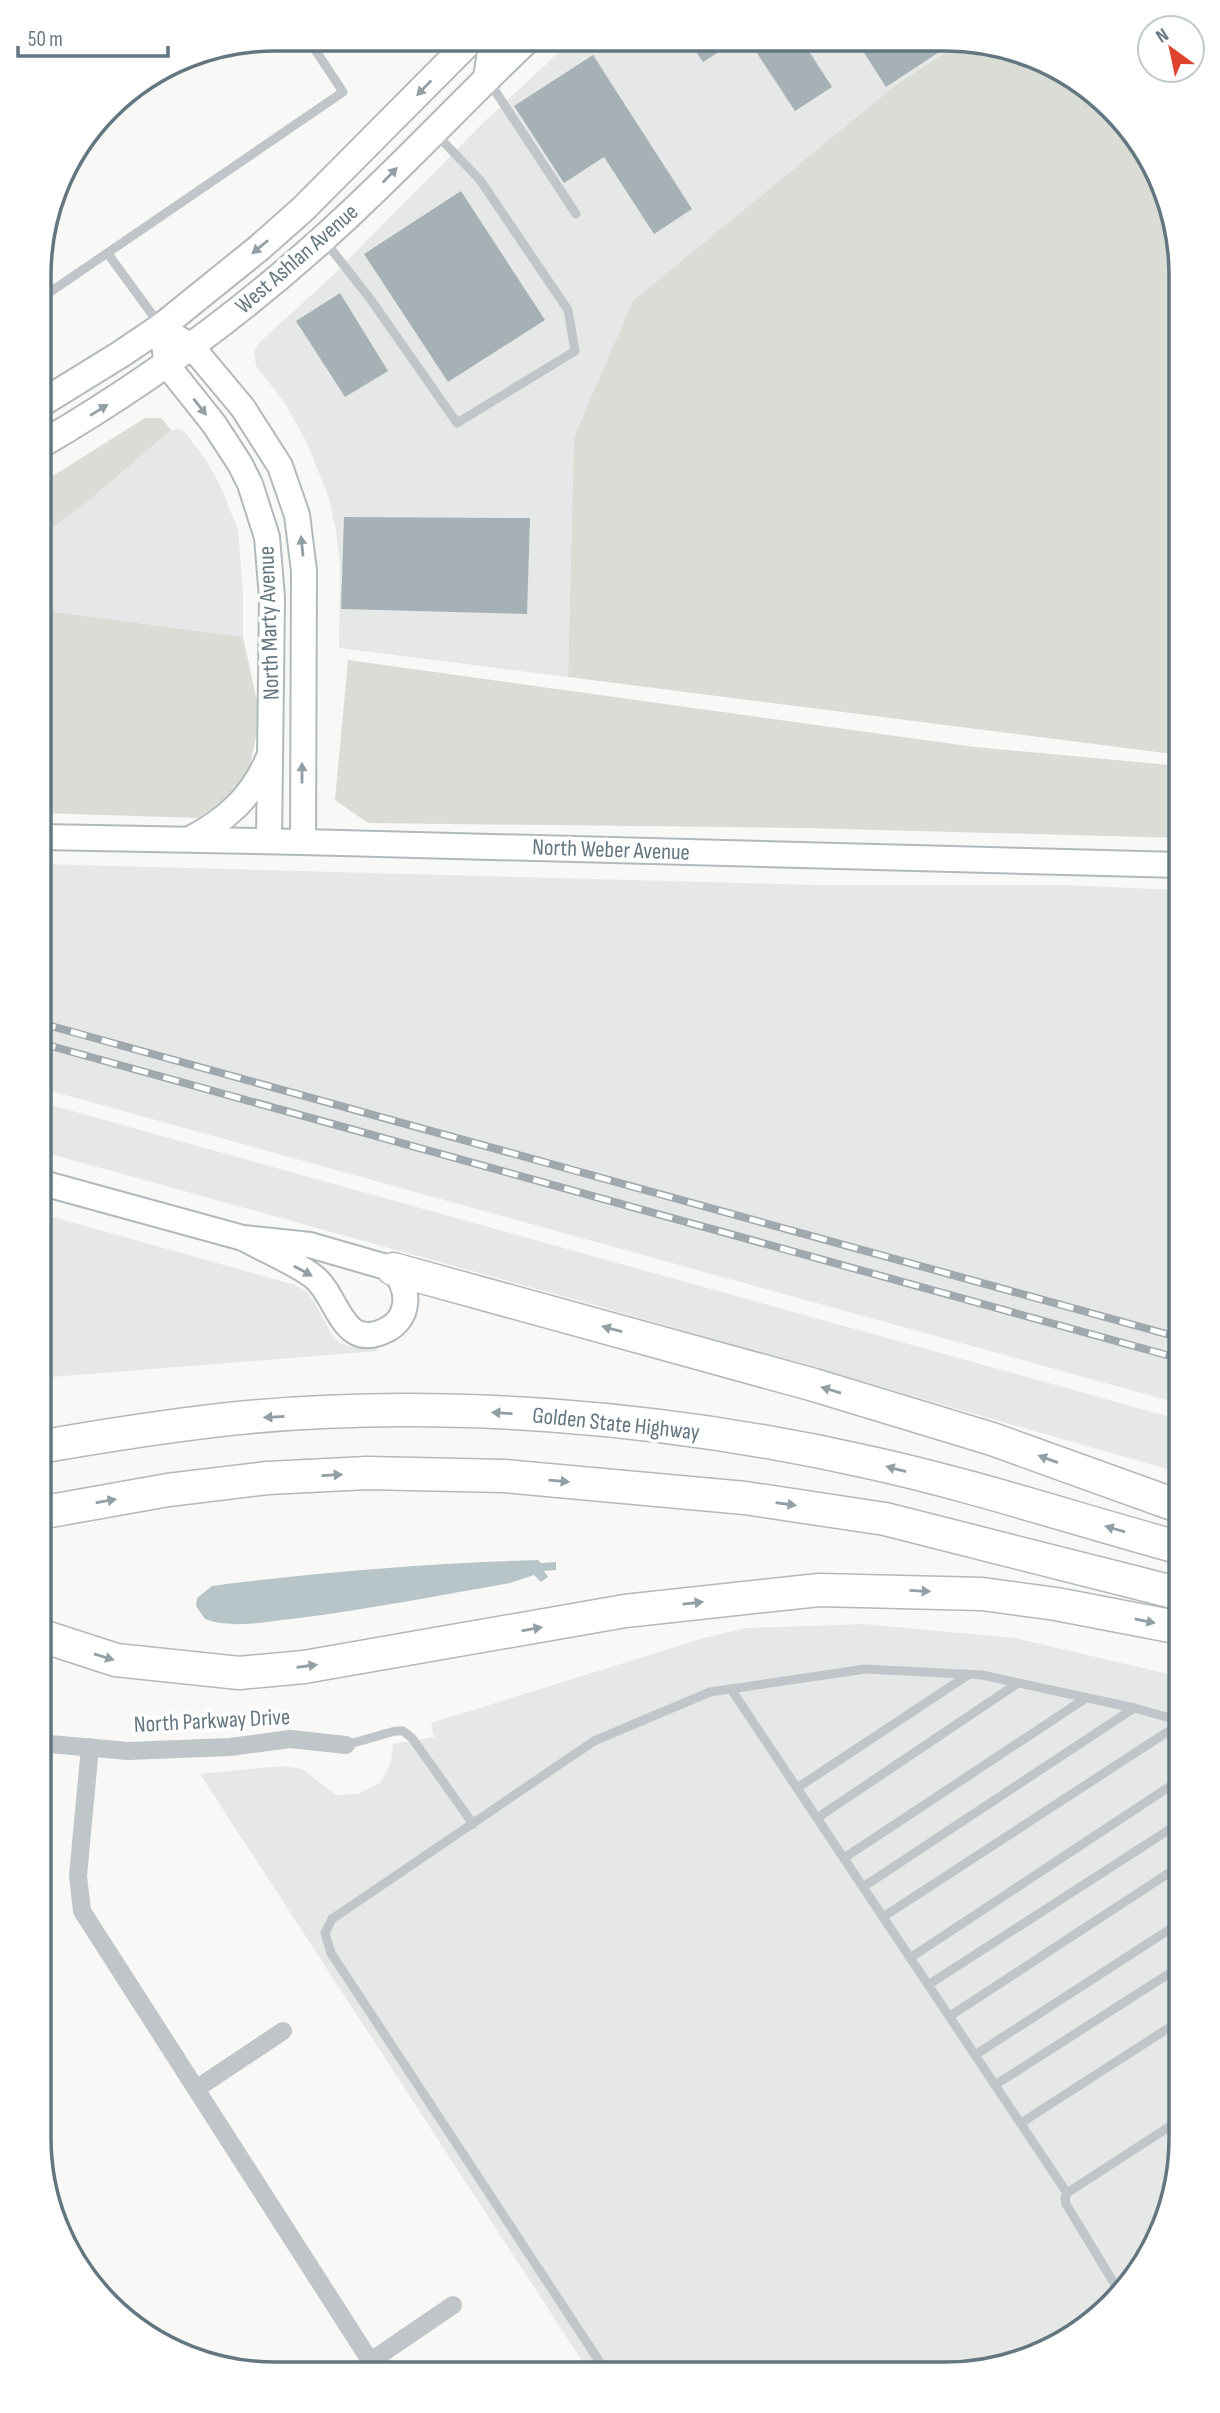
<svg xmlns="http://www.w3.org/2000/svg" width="1220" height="2413" font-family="'Sofia Sans Condensed',sans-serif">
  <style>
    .built { fill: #e6e8e7 }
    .green { fill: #d9ddd5 }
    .water { fill: #b7c5c8 }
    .building { fill: #a6b1b5 }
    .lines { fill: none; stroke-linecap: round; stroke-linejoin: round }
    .secondary-casing { stroke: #b2b9bc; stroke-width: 28 }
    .primary-casing { stroke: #b3b9bc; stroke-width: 30 }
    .highway-casing { stroke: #b3b8bb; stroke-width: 35 }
    .lane { stroke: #bfc5c8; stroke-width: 9 }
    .street { stroke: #bfc5c8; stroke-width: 18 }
    .secondary { stroke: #fff; stroke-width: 24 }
    .primary { stroke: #fff; stroke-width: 26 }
    .highway { stroke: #fff; stroke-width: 32 }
    .rail-casing { stroke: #9fa8ac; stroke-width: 8 }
    .rail { stroke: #fff; stroke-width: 5; stroke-dasharray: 16; stroke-linecap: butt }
    .oneway { fill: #92a0a6 }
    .labels { text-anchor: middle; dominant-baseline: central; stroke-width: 7; stroke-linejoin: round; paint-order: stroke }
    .street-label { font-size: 23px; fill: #647780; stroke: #fff }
    .rim { fill: none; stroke: #647780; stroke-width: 3.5 }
  </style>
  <rect width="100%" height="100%" fill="#f8f8f6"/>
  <g class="built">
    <polygon points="572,40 960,43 574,437 568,677 339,648 340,565 336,531 329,498 306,441 284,402 256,366 254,352 258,344 332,276 485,121"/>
    <polygon points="178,429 183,430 206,460 220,485 238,530 243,592 243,637 40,610 40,537 93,497 171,430"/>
    <polygon points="40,864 816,885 1062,885 1181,890 1181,1404 40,1088"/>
    <polygon points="40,1102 1181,1420 1181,1473 591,1304 40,1151"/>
    <polygon points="39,1213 295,1285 307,1292 315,1303 332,1335 340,1343 351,1347 378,1348 378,1351 39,1378"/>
    <polygon points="863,1624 1015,1638 1181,1677 1181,2154 1164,2228 1132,2283 1077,2334 1021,2362 946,2374 590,2373 200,1774 282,1766 302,1769 336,1795 358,1794 380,1783 391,1762 393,1744 434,1737 431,1723 704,1638 746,1628"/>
  </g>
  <g class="green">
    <polygon points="960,43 991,43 1101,97 1169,199 1181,274 1181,755 568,677 574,437 633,301 896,85"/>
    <polygon points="145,418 161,418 171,430 93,497 40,537 40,484"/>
    <polygon points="40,610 243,637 260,715 250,767 231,795 198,818 40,813"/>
    <polygon points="348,660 975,747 1181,766 1181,838 804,828 368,823 335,800"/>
  </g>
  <path class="water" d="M538,1560L541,1563L556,1562V1570L544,1571L548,1577L541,1582L534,1575L510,1583C437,1596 364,1610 291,1619C264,1622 230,1629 205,1619L196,1606L197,1598L212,1586C321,1572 429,1563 538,1560Z"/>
  <g class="building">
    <polygon points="689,41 736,41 703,62"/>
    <polygon points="749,41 803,42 832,87 795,111"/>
    <polygon points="871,42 953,43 886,87 861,48"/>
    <polygon points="593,55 692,209 654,234 604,157 564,183 514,106"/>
    <polygon points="461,191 545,320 448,382 364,254"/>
    <polygon points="340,293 388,371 345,397 296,321"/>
    <polygon points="344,517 530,518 527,614 341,609"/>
  </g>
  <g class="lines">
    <defs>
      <g id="secondary">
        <polyline points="161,327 192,347 243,408 280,466 297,515 304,571 303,842"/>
        <polyline points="164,345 167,365 214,424 240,464 250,484 267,537 272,598 269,841"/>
        <polyline points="40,837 303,842 1181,865"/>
        <path d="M190,839C226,820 252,797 268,759"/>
        <path d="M39,1182L243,1238L310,1245L393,1269C401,1279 407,1290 405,1304C404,1315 397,1324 388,1329C342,1354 339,1297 314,1277C298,1264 263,1249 243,1238"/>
      </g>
      <g id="primary">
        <polyline points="487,78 492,46 497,40"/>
        <polyline points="40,404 121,354 161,327 259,248 303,209 471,40"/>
        <path d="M40,445C162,374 275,288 376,189C427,140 475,89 527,40"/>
      </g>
      <g id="highway">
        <polyline points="393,1269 814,1385 992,1439 1181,1507"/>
        <path d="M39,1447C102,1436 166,1426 229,1419C437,1397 669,1417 872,1463C976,1486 1078,1520 1181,1548"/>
        <polyline points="39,1513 168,1490 268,1478 367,1473 504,1476 745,1498 885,1519 1181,1594"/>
        <polyline points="39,1635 116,1660 239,1673 304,1667 625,1611 819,1590 982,1594 1056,1604 1181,1628"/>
      </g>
    </defs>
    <use href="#secondary" class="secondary-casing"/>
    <use href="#primary" class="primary-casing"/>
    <use href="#highway" class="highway-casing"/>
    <g class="lane">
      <polyline points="488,80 576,214"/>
      <polyline points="324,240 371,300 457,423 575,351 568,310 480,180 437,135"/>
      <polyline points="108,254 160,325"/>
      <polyline points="40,299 343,92 308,39"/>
      <polyline points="731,1689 1067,2193"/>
      <polyline points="346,1745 395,1731 403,1731 412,1738 473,1824"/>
      <polyline points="797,1788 968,1675"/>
      <polyline points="817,1818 1018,1683"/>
      <polyline points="844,1858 1086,1698"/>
      <polyline points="863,1887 1134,1708"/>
      <polyline points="883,1917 1181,1723"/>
      <polyline points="910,1958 1181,1779"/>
      <polyline points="928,1985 1181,1822"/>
      <polyline points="950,2016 1181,1865"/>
      <polyline points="975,2055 1181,1922"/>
      <polyline points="995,2085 1181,1966"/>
      <polyline points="1021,2123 1181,2020"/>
      <polyline points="1117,2297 1117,2288 1066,2204 1065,2198 1067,2193 1181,2119"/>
      <polyline points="1028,2359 1101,2312"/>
      <polyline points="607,2373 331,1953 325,1933 332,1919 594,1741 710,1692 865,1669 982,1675 1134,1708 1181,1721"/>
    </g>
    <g class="street">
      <polyline points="39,1743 128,1751 230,1747 290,1739 346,1745"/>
      <polyline points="90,1747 78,1876 82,1911 378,2373"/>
      <polyline points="196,2089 283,2031"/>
      <polyline points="371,2361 453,2305"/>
    </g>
    <use href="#secondary" class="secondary"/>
    <use href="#primary" class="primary"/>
    <use href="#highway" class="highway"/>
    <defs>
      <g id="rail">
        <polyline points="40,1023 1181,1338"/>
        <polyline points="40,1043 1181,1359"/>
      </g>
    </defs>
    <use href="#rail" class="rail-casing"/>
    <use href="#rail" class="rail"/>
  </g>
  <defs><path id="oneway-solid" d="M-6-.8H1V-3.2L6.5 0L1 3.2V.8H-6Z" transform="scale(1.75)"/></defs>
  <g class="oneway">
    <use href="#oneway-solid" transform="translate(424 88) rotate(134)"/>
    <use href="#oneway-solid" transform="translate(390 175) rotate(-46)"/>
    <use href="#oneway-solid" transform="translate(260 247) rotate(140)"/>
    <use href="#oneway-solid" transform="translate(200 407) rotate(52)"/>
    <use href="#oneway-solid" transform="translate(99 410) rotate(-32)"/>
    <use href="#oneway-solid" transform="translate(302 546) rotate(-96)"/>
    <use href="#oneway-solid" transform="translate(302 773) rotate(-90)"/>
    <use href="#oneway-solid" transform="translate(303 1271) rotate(29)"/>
    <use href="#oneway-solid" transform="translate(612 1329) rotate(-165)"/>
    <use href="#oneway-solid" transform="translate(831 1390) rotate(-163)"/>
    <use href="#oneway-solid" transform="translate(502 1413) rotate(-176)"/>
    <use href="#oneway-solid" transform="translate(274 1417) rotate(177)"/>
    <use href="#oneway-solid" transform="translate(1048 1459) rotate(-160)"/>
    <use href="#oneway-solid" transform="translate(896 1469) rotate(-165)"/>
    <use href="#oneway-solid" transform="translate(332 1475) rotate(-3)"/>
    <use href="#oneway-solid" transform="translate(559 1481) rotate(5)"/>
    <use href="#oneway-solid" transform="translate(106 1501) rotate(-10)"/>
    <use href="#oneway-solid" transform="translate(786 1504) rotate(8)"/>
    <use href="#oneway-solid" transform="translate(1115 1529) rotate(-164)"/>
    <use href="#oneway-solid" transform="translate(920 1591) rotate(3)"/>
    <use href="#oneway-solid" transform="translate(693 1603) rotate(-6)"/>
    <use href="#oneway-solid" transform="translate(1145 1621) rotate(12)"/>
    <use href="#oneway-solid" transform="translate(532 1629) rotate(-10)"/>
    <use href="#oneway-solid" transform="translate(104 1657) rotate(17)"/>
    <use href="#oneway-solid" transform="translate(307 1666) rotate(-8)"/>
  </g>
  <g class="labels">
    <g class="street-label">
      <text transform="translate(297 259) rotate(-41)">West Ashlan Avenue</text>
      <text transform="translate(269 623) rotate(-92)">North Marty Avenue</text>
      <text transform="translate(611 850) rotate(2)">North Weber Avenue</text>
      <text transform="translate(616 1424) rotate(6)">Golden State Highway</text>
      <text transform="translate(212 1721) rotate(-3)">North Parkway Drive</text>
    </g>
  </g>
  <path d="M0 0H1220V2413H0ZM275 51H945A224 224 0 0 1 1169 275V2138A224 224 0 0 1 945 2362H275A224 224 0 0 1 51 2138V275A224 224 0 0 1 275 51Z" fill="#fff" fill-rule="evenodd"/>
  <path class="rim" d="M275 51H945A224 224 0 0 1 1169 275V2138A224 224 0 0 1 945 2362H275A224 224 0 0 1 51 2138V275A224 224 0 0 1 275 51Z"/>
  <g transform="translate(1171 49) rotate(327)"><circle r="33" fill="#ffffff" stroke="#c1c9cc" stroke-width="2"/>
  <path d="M0-5L12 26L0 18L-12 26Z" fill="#de4330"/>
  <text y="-10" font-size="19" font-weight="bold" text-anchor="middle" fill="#647780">N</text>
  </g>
  <path d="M18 46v10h150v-10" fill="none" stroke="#647780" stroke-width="3.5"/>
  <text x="28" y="46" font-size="21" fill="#647780" stroke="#ffffff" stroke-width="5" paint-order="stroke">50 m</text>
</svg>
